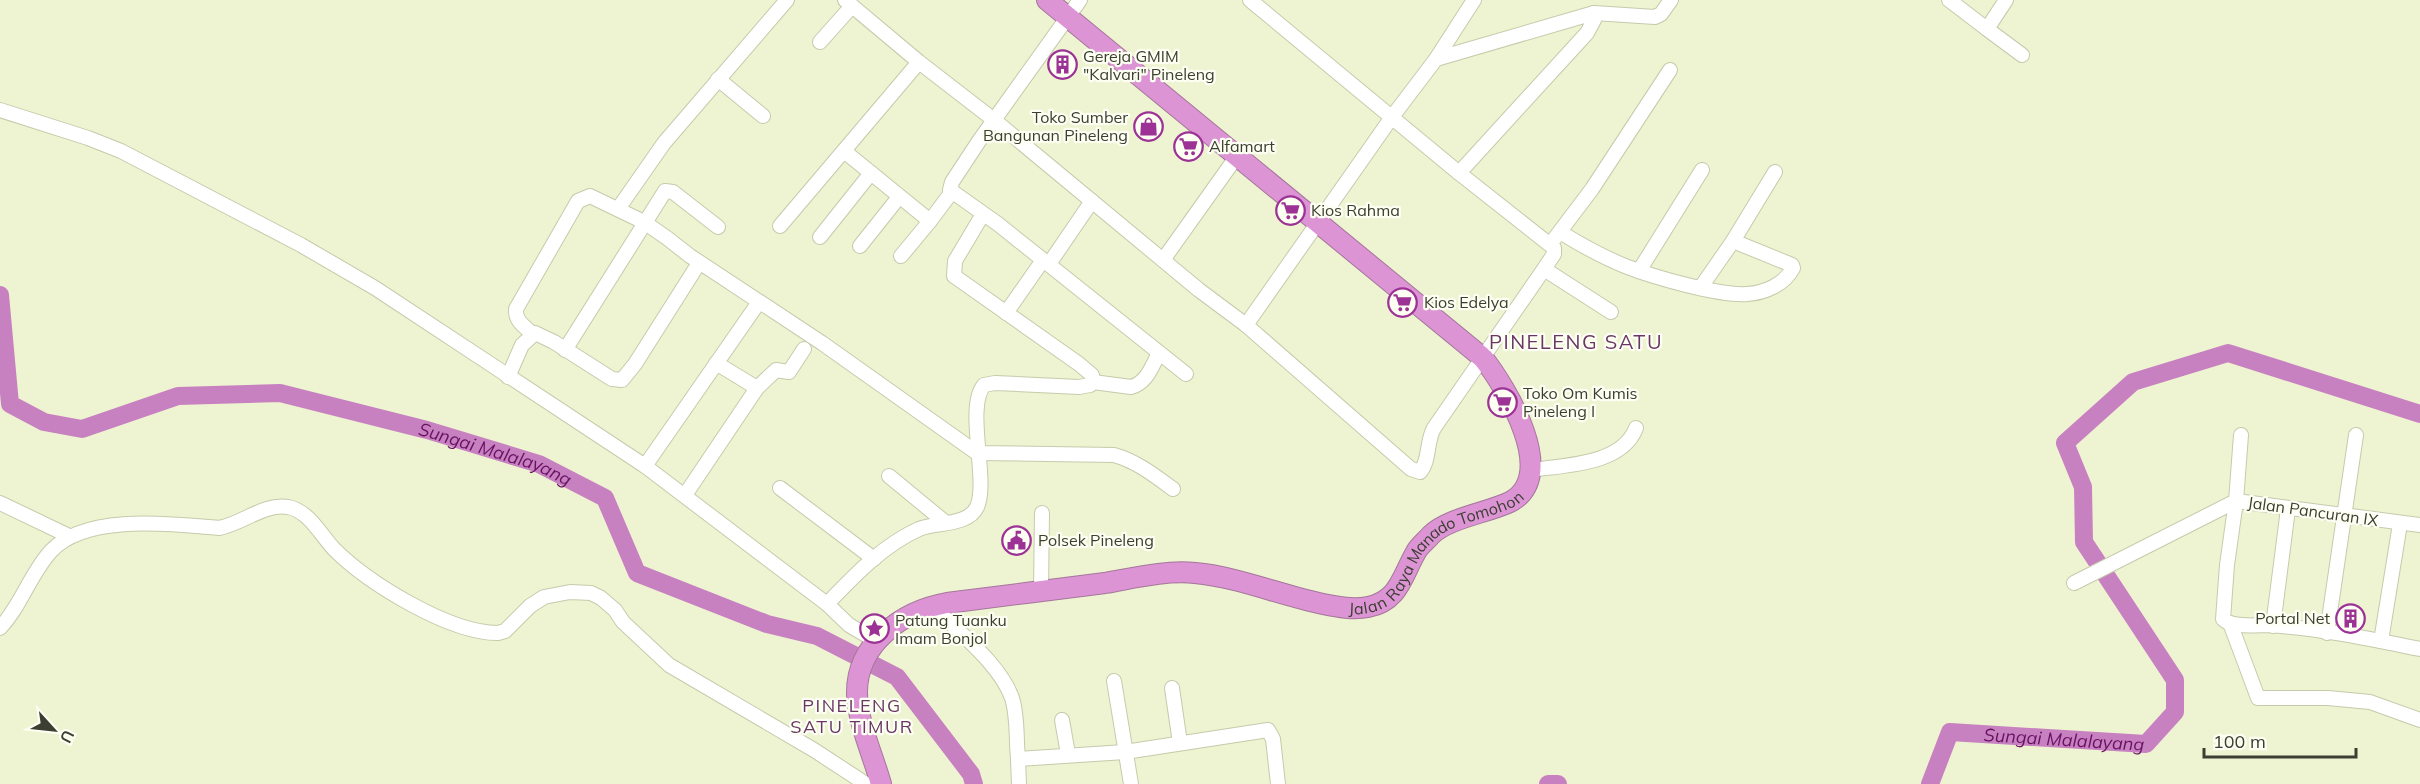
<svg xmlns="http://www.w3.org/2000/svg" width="2420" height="784" font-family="Mulish,sans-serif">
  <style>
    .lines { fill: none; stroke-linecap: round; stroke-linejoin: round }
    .river { stroke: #c881c0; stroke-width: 18 }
    .minor-casing { stroke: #c5cbab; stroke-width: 16 }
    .highway-casing { stroke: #a4769b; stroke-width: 22 }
    .minor { stroke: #fff; stroke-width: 14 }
    .highway { stroke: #dc94d4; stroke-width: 20 }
    .labels { text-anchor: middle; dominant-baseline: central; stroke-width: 4.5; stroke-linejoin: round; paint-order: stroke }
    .poi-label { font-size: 16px; fill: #3b3e31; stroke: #fcfff1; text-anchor: start }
    .street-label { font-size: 16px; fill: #3b3e31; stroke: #fcfff1 }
    .water-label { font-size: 18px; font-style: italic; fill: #681163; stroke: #fcfff1 }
    .neighbourhood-label { font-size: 18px; letter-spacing: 1.5px; fill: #6b3666; stroke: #fcfff1 }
    .quarter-label { font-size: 20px; letter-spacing: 1.5px; fill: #6b3666; stroke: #fcfff1 }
  </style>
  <rect width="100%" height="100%" fill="#eef4d2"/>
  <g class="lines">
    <g class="river">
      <path id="s1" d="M0,295L10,404L44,422L82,429L178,396L280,393L427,430L539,464L605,498L637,573L767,624L817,636L897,677L971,774L974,784"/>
      <polyline points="1548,784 1558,784"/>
      <path id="s2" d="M1930,784L1950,732L2146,744L2175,712V680L2084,542L2083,487L2065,443L2133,382L2228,353L2420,414"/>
    </g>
    <defs>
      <g id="minor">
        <path d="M845,0L919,62L994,120L1199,290L1246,325L1411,469L1420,472C1430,461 1426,442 1434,428L1544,269L1554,254V248L1459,173L1250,0"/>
        <polyline points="1080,0 979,141 952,182 950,190 998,224 1186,374"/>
        <polyline points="1949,0 1987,29 2006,0"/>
        <polyline points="1594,13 1655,17 1661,14 1671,0"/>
        <polyline points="1987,29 2022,55"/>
        <polyline points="820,42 852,6"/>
        <polyline points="1436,59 1594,13 1594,20 1587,33 1459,173"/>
        <polyline points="718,79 763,116"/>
        <polyline points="0,110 88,138 121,151 301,245 375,288 645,466 827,604 849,625 876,641"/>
        <polyline points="844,151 930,221 901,256"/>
        <polyline points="618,209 664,143 787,0"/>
        <polyline points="930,221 951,193"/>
        <polyline points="780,226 919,62"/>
        <path d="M1560,232C1581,245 1603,257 1625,266C1653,277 1719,296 1747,294C1765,293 1785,284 1793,268L1792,265L1733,241"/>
        <polyline points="820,237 871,173"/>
        <polyline points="1555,238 1592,189 1670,70"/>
        <polyline points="860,246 899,197"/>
        <polyline points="1163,260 1237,156"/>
        <polyline points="1049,264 1092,201"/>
        <polyline points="1544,269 1611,312"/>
        <polyline points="1639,271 1702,170"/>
        <polyline points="1701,287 1733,241 1775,172"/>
        <polyline points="1006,313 1043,260"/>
        <polyline points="1246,325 1392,117 1436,59 1474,0"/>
        <path d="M533,334C524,326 515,321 516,309L578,201L590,196L644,222L667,238L690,256L822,343L977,453L1114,455C1136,461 1154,475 1173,489"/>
        <polyline points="565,350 665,191 673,192 718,227"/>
        <polyline points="716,363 757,388"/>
        <polyline points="508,377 522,345 535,333 554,342 612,379 622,380 635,364 699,263"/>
        <path d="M1093,382L1131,387C1147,383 1152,366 1159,353"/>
        <polyline points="645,466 759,302"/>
        <path d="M1531,470C1565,465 1622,465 1636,428"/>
        <polyline points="889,476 946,523"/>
        <polyline points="780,488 874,559"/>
        <polyline points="685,495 757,388 776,370 789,372 804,349"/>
        <polyline points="0,503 69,536"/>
        <path d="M2420,525L2236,501L2227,565L2223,619C2232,628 2255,625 2268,625C2318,628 2370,639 2420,649"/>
        <polyline points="2074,583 2236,501 2241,435"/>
        <polyline points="1041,591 1042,513"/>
        <path d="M827,604C854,576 883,545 919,529C936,522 968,526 977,507C989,481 965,408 984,385L995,383L1079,387L1090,385L1093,382L1092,375L1079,364L954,276L955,261L983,214"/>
        <path d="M933,606C958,632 1000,664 1012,698C1018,717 1016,740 1018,759L1125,752L1268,730L1273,739L1278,784"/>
        <polyline points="2230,623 2258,698 2328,698 2370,702 2420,720"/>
        <polyline points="2273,626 2288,509"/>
        <path d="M0,628C21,606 30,574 51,551C86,513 172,524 219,528C242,524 264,503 288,507C309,511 320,534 334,549C368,583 449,633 498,633L505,631L530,606L544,597L570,592L591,593L601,598L615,610L623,622L669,665L814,750L866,784"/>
        <polyline points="2327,633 2356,435"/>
        <polyline points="2381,641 2400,524"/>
        <polyline points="1114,681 1131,784"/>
        <polyline points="1172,688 1180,743"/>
        <polyline points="1062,720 1068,754"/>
        <polyline points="1018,759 1019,784"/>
      </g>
      <g id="highway">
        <path id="s3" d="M881,784C873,755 858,724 857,694C856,644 902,611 947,603C1000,596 1052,590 1105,583C1134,578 1165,570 1195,573C1238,577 1280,595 1323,604C1338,607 1353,610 1368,607C1399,601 1402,576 1416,552C1419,546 1426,541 1431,535C1448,518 1487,513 1510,502C1560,476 1506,387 1483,358L1047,0"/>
      </g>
    </defs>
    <use href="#minor" class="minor-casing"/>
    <use href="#highway" class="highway-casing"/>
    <use href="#minor" class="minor"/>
    <use href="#highway" class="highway"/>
  </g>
  <defs>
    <symbol id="building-ring" viewBox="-11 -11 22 22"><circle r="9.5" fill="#fcfff1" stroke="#9c3295" stroke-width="1.5"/><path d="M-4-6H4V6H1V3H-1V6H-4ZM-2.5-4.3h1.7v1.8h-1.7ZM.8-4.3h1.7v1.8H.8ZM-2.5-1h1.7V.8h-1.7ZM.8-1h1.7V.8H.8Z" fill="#9c3295"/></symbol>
    <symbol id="shop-ring" viewBox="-11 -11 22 22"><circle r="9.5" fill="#fcfff1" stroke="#9c3295" stroke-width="1.5"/><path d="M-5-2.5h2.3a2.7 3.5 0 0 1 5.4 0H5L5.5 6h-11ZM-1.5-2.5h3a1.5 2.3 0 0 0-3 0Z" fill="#9c3295"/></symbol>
    <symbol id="supermarket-ring" viewBox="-11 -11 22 22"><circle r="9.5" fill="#fcfff1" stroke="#9c3295" stroke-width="1.5"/><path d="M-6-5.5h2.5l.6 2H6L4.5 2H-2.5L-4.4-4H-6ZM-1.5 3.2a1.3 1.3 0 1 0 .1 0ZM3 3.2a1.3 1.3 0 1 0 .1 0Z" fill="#9c3295"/></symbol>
    <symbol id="civic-ring" viewBox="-11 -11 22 22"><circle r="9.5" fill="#fcfff1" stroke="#9c3295" stroke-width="1.5"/><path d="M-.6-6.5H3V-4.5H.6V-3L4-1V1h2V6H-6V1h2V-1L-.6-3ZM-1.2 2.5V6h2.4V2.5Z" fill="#9c3295"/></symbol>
    <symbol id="sight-ring" viewBox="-11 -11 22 22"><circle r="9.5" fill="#fcfff1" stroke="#9c3295" stroke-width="1.5"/><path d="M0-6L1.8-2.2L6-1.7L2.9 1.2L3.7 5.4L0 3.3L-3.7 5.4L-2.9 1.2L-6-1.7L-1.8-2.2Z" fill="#9c3295"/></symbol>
  </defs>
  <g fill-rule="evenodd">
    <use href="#building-ring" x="1046" y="48" width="33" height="33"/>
    <use href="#shop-ring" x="1132" y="110" width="33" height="33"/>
    <use href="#supermarket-ring" x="1172" y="130" width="33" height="33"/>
    <use href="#supermarket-ring" x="1274" y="194" width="33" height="33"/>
    <use href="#supermarket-ring" x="1386" y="286" width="33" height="33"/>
    <use href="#supermarket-ring" x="1486" y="386" width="33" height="33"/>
    <use href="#civic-ring" x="1000" y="524" width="33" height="33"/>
    <use href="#building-ring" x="2334" y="602" width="33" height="33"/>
    <use href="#sight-ring" x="858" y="612" width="33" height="33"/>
  </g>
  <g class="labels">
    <g class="poi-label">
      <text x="1083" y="56">Gereja GMIM<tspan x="1083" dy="18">"Kalvari" Pineleng</tspan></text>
      <text x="1128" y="117" text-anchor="end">Toko Sumber<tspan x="1128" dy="18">Bangunan Pineleng</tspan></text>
      <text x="1209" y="146">Alfamart</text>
      <text x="1311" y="210">Kios Rahma</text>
      <text x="1424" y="302">Kios Edelya</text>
      <text x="1523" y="393">Toko Om Kumis<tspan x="1523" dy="18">Pineleng I</tspan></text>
      <text x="1038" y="540">Polsek Pineleng</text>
      <text x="2330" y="618" text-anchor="end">Portal Net</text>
      <text x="895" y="620">Patung Tuanku<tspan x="895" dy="18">Imam Bonjol</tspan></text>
    </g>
    <g class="street-label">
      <text transform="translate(2313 511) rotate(8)">Jalan Pancuran IX</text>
      <text stroke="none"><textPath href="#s3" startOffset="750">Jalan Raya Manado Tomohon</textPath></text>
    </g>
    <g class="water-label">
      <text stroke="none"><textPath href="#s1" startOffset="614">Sungai Malalayang</textPath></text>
      <text stroke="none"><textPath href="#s2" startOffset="170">Sungai Malalayang</textPath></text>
    </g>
    <g class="neighbourhood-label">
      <text x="852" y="705">PINELENG<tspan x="852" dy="21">SATU TIMUR</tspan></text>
    </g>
    <g class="quarter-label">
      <text x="1576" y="341">PINELENG SATU</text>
    </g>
  </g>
  <g transform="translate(54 730) rotate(117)" stroke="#fcfff1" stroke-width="4.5" paint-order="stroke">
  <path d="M0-4.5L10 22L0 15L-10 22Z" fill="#3b3e31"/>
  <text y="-9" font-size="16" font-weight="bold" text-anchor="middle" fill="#3b3e31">U</text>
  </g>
  <path d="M2204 748v9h152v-9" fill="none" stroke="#3b3e31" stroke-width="3"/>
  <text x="2213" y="748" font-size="18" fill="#3b3e31" stroke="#fcfff1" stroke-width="4.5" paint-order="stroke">100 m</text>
</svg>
